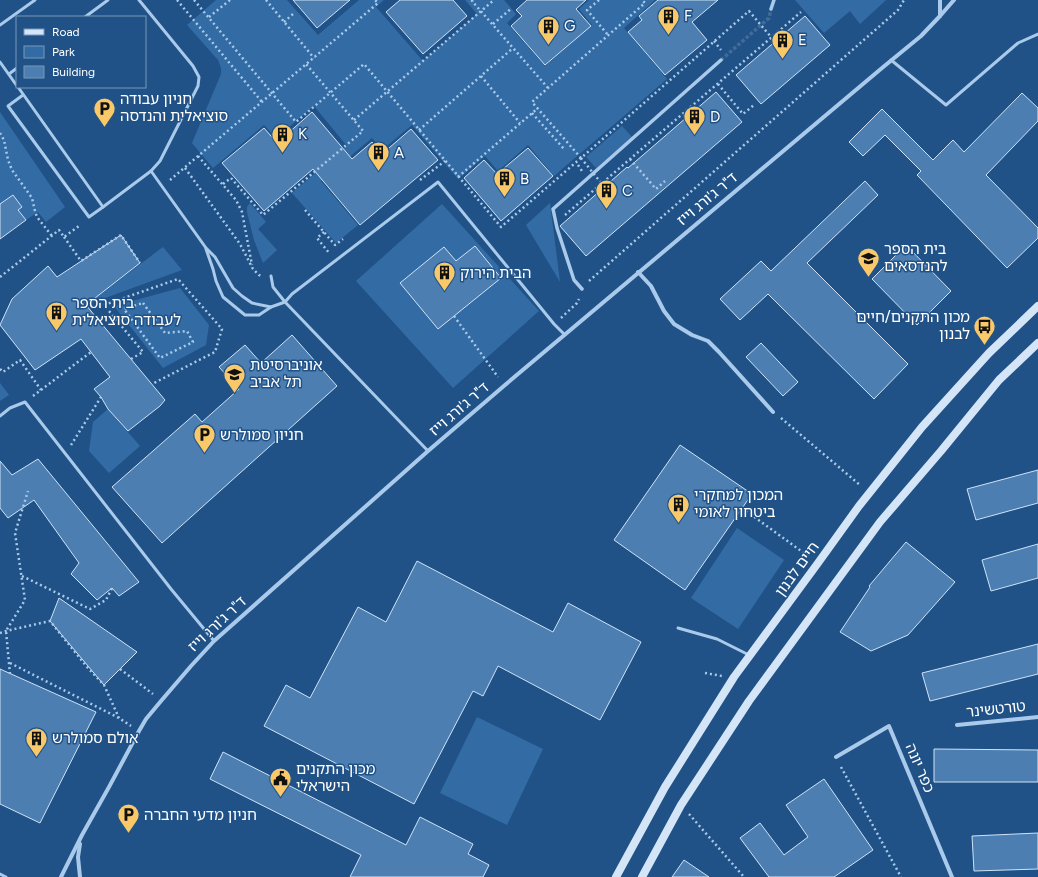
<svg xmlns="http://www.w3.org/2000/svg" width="1038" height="877" font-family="Figtree,'Noto Sans Hebrew',sans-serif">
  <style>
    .green { fill: #336ca4 }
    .building { fill: #4c7eb1; stroke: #cee3f8 }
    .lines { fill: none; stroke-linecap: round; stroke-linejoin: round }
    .pedestrian-tunnel { stroke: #416c99; stroke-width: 3.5; stroke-dasharray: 3.5 2; stroke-linecap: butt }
    .path { stroke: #a9caea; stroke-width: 2.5; stroke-dasharray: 2 3; stroke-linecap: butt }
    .service { stroke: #a9caea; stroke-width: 3 }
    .pedestrian { stroke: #a9caea; stroke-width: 3.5 }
    .minor { stroke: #a9caea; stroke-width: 4 }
    .secondary { stroke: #d4e5f8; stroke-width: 8 }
    .path-bridge { stroke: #a9caea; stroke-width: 2.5; stroke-dasharray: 2 3; stroke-linecap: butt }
    .labels { text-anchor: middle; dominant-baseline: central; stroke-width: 3; stroke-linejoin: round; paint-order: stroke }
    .poi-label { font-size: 15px; fill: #fff; stroke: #205287; text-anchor: start }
    .street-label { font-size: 15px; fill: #fff; stroke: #205287 }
  </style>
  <rect width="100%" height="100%" fill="#205287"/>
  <g class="green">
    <polygon points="216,0 287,0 318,35 359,0 384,0 376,7 423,61 477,14 465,0 504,0 516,14 507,23 545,66 592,25 579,9 589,0 655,0 624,28 667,79 554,176 528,145 498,171 485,156 458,179 412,125 382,150 372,138 321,181 358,225 336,243 292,193 347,146 314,106 276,138 264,125 213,168 192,143 221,74 221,68 218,60 187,25"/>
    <polygon points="795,0 886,0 860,24 850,11 824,33"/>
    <polygon points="0,112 65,207 46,222 38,212 26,220 18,210 22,206 13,195 0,204"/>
    <polygon points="622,126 632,137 596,168 586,157"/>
    <polygon points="250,203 266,222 258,229 277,250 263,263 254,240 247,212 247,207"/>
    <polygon points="550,203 560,282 526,225"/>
    <polygon points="442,204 539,311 453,388 356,281"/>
    <polygon points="163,247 182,270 86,305"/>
    <polygon points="180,288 209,325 206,345 163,368 114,306"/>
    <polygon points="0,383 9,395 0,401"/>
    <polygon points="108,409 140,446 109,473 89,451 93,422"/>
    <polygon points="737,528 784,560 738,629 691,598"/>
    <polygon points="477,717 543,749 507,825 440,793"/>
  </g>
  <g class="building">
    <polygon points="293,0 350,0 317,28"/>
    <polygon points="400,0 453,0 467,16 423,54 386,12"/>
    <polygon points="527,0 586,0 576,9 591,26 545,65 511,26 522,16 516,10"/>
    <polygon points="658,0 718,0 692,22 707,40 665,75 628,32 642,20 639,16"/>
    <polygon points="805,16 830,45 761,104 736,75"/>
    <polygon points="716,92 742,122 586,256 560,226 627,167 628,168"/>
    <polygon points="1022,93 1038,108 1038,121 986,175 1038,228 1038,238 1007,268 917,175 921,171 885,135 863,156 849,142 882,109 933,160 953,140 964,152"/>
    <polygon points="312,112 352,159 372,142 382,154 411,129 438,160 360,225 313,169 264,211 222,163 264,128 277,143"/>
    <polygon points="528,148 553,176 501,221 464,178 484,160 497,174"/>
    <polygon points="865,181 878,195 807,263 908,364 874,399 768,294 740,320 720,299 761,261 771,271"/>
    <polygon points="13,195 22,207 18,210 26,220 0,239 0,204"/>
    <polygon points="121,235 140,263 86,305 165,400 160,406 128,431 108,409 101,397 94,389 110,377 81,339 35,370 0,325 12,299 48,266 57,277"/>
    <polygon points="906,245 951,291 917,325 872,279"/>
    <polygon points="475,246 501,278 438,329 400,283 444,247 456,261"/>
    <polygon points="292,335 337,386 162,543 112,487 195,414 202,422 239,389 219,367 245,345 261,363"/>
    <polygon points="761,343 798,382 783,396 746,357"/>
    <polygon points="680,445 752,494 685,590 614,540"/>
    <polygon points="38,459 139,582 119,596 112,588 97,600 71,574 79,563 34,500 8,518 0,508 0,461 12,475"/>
    <polygon points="1038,470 1038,503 976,520 967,489"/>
    <polygon points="906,542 955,582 908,635 871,651 840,632 870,587 869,586"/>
    <polygon points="1038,544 1038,578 991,591 982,560"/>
    <polygon points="417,561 553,632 568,603 641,642 600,720 498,666 483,696 473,691 414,804 264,726 286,685 310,698 358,607 386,622"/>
    <polygon points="59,598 137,652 104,685 50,621"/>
    <polygon points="1038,644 1038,674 930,701 922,673"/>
    <polygon points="0,669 96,712 40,823 0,804"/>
    <polygon points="934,749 1038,750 1038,782 934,782"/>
    <polygon points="223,752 406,845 420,817 473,844 468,854 489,865 483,877 350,877 361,855 210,779"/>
    <polygon points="824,779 873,850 834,877 769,877 740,838 760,823 784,855 808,837 786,805"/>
    <polygon points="1038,833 1038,869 974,871 972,836"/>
    <polygon points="684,860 709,877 672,877"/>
  </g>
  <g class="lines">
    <polyline class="pedestrian-tunnel" points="721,60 769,18 771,9"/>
    <g class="path">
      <polyline points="177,0 262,102"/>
      <polyline points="194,0 296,122 364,64 501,227 581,158 749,11 771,37"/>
      <polyline points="266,0 314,58"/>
      <polyline points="473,0 472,1 548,88"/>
      <polyline points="599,0 587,10 608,35"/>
      <polyline points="209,17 230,0"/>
      <polyline points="284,22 294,13"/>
      <polyline points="493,24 512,8"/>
      <polyline points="714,41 721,50"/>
      <polyline points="481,76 520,123"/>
      <polyline points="718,84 743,114 754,105"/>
      <polyline points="532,113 564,149"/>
      <polyline points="354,120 494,0"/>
      <polyline points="419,130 513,48"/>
      <polyline points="0,133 4,140 8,160 12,170 32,198 35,211 37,217 52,236"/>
      <polyline points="198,156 236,200 242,212 252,265"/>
      <polyline points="581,158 532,102 645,3 642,0"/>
      <polyline points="630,159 656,189 665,181"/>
      <polyline points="578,165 582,171"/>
      <polyline points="185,168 240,244 253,269 259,275 261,276"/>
      <polyline points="458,177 538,108"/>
      <polyline points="170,180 378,3 375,0"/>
      <polyline points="420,180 445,161"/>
      <polyline points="223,184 231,178 263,215 363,131 306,64"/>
      <polyline points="305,210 335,245 343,239"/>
      <polyline points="565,215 801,12"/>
      <polyline points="324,232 317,238 330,254"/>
      <polyline points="64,237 81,261 121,235 140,263"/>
      <polyline points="0,277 59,230 64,237 79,226"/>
      <polyline points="589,281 898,10 904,0"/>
      <polygon points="143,303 165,333 187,331 193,342 160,358 124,309"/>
      <polyline points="454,316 498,377"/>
      <polyline points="561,318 577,303 579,299"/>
      <polyline points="131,359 143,352 104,305 178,279 222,329 215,352 152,384"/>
      <polyline points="0,369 3,372 20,360 41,390"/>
      <polyline points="33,396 91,352"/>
      <polyline points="781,418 860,485"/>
      <polyline points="71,445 101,397"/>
      <polyline points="742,508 808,556"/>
      <polyline points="22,576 90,609 106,600 112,588"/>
      <polyline points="0,633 6,631 50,621 87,667 104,685 119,718"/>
      <polyline points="10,663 119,718 131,726"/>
      <polyline points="120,669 153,694"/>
      <polyline points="705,673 722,676"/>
      <polyline points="10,674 6,631 25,600 15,533 28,491"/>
      <polyline points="841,767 901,877"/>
      <polyline points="689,814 744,877"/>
    </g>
    <g class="service">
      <polyline points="85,17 108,0"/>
      <polyline points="0,25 35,0"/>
      <polyline points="891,60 946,105 1018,43 1038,34"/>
      <polyline points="0,62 17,86"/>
      <polyline points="9,74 17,68"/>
      <polyline points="18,87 103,207 151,171 160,161 198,86 199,77 193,66 139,0"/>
      <polyline points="23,95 8,106 89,217 103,207"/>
      <polyline points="151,171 206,248 215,257 233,288 242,296 252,303 271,307"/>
      <polyline points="206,249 213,269 216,281 223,297 245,315 259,315 271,307 285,302 273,287 271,276"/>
      <polyline points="0,416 10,408 25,402 171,589 214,641"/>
      <polyline points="428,451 285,302 292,294 438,182 554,324 564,334"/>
      <polyline points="678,628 717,639 749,655"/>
      <polyline points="0,874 6,877"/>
    </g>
    <g class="pedestrian">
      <polyline points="771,9 774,0"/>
      <polyline points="582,289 574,280 557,228 553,209 721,60"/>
    </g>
    <g class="minor">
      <polyline points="940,16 940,0"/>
      <polyline points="638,272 651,286 664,311 674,324 692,335 708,341 719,352 773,412"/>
      <polyline points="957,725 1038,717"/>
      <polyline points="836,757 889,726 952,877"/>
      <polyline points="80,844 78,857 80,877"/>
      <polyline points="61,877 82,835 109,787 139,731 146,719 161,701 191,666 214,641 428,451 505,385 882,68 921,36 940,16 954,0"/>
    </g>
    <g class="secondary">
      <polyline points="616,877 665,787 734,677 818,563 859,506 922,427 989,353 1038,306"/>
      <polyline points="642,877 681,805 749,701 880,522 941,451 999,380 1038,343"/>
    </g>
    <polyline class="path-bridge" points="581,158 602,184"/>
  </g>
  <defs>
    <symbol id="building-pin" viewBox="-11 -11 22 30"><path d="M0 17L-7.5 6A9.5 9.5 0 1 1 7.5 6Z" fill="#f8c869" stroke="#205287"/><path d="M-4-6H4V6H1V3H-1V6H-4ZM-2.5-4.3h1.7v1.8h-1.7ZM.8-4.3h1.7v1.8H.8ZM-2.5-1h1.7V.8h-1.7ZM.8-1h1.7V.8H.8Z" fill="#111"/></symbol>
    <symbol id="parking-pin" viewBox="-11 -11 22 30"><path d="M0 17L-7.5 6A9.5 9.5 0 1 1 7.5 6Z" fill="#f8c869" stroke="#205287"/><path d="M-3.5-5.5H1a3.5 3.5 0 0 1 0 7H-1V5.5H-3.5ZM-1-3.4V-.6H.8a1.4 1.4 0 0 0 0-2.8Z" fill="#111"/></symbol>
    <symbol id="university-pin" viewBox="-11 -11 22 30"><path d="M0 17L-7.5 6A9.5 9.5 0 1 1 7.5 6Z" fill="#f8c869" stroke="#205287"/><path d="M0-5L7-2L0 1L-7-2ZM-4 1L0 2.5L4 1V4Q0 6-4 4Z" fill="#111"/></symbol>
    <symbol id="bus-pin" viewBox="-11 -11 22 30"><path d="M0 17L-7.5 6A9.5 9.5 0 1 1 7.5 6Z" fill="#f8c869" stroke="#205287"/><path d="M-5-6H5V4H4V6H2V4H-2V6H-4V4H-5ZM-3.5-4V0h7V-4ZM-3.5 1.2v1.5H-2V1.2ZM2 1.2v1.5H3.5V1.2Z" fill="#111"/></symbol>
    <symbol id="civic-pin" viewBox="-11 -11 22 30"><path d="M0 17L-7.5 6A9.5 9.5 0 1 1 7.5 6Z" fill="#f8c869" stroke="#205287"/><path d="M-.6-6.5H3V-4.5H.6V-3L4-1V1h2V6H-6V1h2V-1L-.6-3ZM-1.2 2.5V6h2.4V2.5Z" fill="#111"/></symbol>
  </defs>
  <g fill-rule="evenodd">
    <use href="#building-pin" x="656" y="4" width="25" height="34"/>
    <use href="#building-pin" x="536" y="14" width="25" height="34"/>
    <use href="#building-pin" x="770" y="28" width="25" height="34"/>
    <use href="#parking-pin" x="92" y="96" width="25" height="34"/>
    <use href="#building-pin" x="682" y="104" width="25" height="34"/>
    <use href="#building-pin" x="270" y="122" width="25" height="34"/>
    <use href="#building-pin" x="366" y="140" width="25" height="34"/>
    <use href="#building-pin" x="492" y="166" width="25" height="34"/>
    <use href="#building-pin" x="594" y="178" width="25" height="34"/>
    <use href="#university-pin" x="856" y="246" width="25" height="34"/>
    <use href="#building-pin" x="432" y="260" width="25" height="34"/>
    <use href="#building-pin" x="44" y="300" width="25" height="34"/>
    <use href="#bus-pin" x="972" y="314" width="25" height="34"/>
    <use href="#university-pin" x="222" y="362" width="25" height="34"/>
    <use href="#parking-pin" x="192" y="422" width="25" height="34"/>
    <use href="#building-pin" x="666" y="492" width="25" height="34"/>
    <use href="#building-pin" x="24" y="726" width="25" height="34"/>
    <use href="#civic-pin" x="268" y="766" width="25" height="34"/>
    <use href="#parking-pin" x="116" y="802" width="25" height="34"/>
  </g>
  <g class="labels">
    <g class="poi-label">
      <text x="684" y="16">F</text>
      <text x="564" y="26">G</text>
      <text x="798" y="40">E</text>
      <text x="120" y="99">חניון עבודה<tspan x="120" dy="17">סוציאלית והנדסה</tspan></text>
      <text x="710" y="117">D</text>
      <text x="298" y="134">K</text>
      <text x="394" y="153">A</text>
      <text x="520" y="179">B</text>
      <text x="622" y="191">C</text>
      <text x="884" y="249">בית הספר<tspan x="884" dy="17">להנדסאים</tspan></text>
      <text x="460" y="273">הבית הירוק</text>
      <text x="72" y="303">בית הספר<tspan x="72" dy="17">לעבודה סוציאלית</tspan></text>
      <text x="970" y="317" text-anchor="end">מכון התקנים/חיים<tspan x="970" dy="17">לבנון</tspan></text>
      <text x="250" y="365">אוניברסיטת<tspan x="250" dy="17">תל אביב</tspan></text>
      <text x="220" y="435">חניון סמולרש</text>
      <text x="694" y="495">המכון למחקרי<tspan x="694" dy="17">ביטחון לאומי</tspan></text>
      <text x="52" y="738">אולם סמולרש</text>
      <text x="296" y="769">מכון התקנים<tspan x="296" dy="17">הישראלי</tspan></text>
      <text x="144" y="815">חניון מדעי החברה</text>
    </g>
    <g class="street-label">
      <text transform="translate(707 199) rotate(-40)">ד"ר ג'ורג וייז</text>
      <text transform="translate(459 409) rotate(-41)">ד"ר ג'ורג וייז</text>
      <text transform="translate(797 569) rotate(-54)">חיים לבנון</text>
      <text transform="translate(217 624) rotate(-43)">ד"ר ג'ורג וייז</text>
      <text transform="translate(996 709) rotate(-6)">טורטשינר</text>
      <text transform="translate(920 768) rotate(67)">כפר יונה</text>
    </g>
  </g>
  <rect x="16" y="16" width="130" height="72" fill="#205287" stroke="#7997b7"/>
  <rect x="24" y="29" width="20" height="6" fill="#d4e5f8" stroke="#7997b7"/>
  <text x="52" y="36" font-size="12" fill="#ffffff">Road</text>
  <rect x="24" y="46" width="20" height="12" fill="#336ca4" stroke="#7997b7"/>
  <text x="52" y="56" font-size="12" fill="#ffffff">Park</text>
  <rect x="24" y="66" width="20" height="12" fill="#4c7eb1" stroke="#7997b7"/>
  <text x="52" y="76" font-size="12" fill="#ffffff">Building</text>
</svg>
